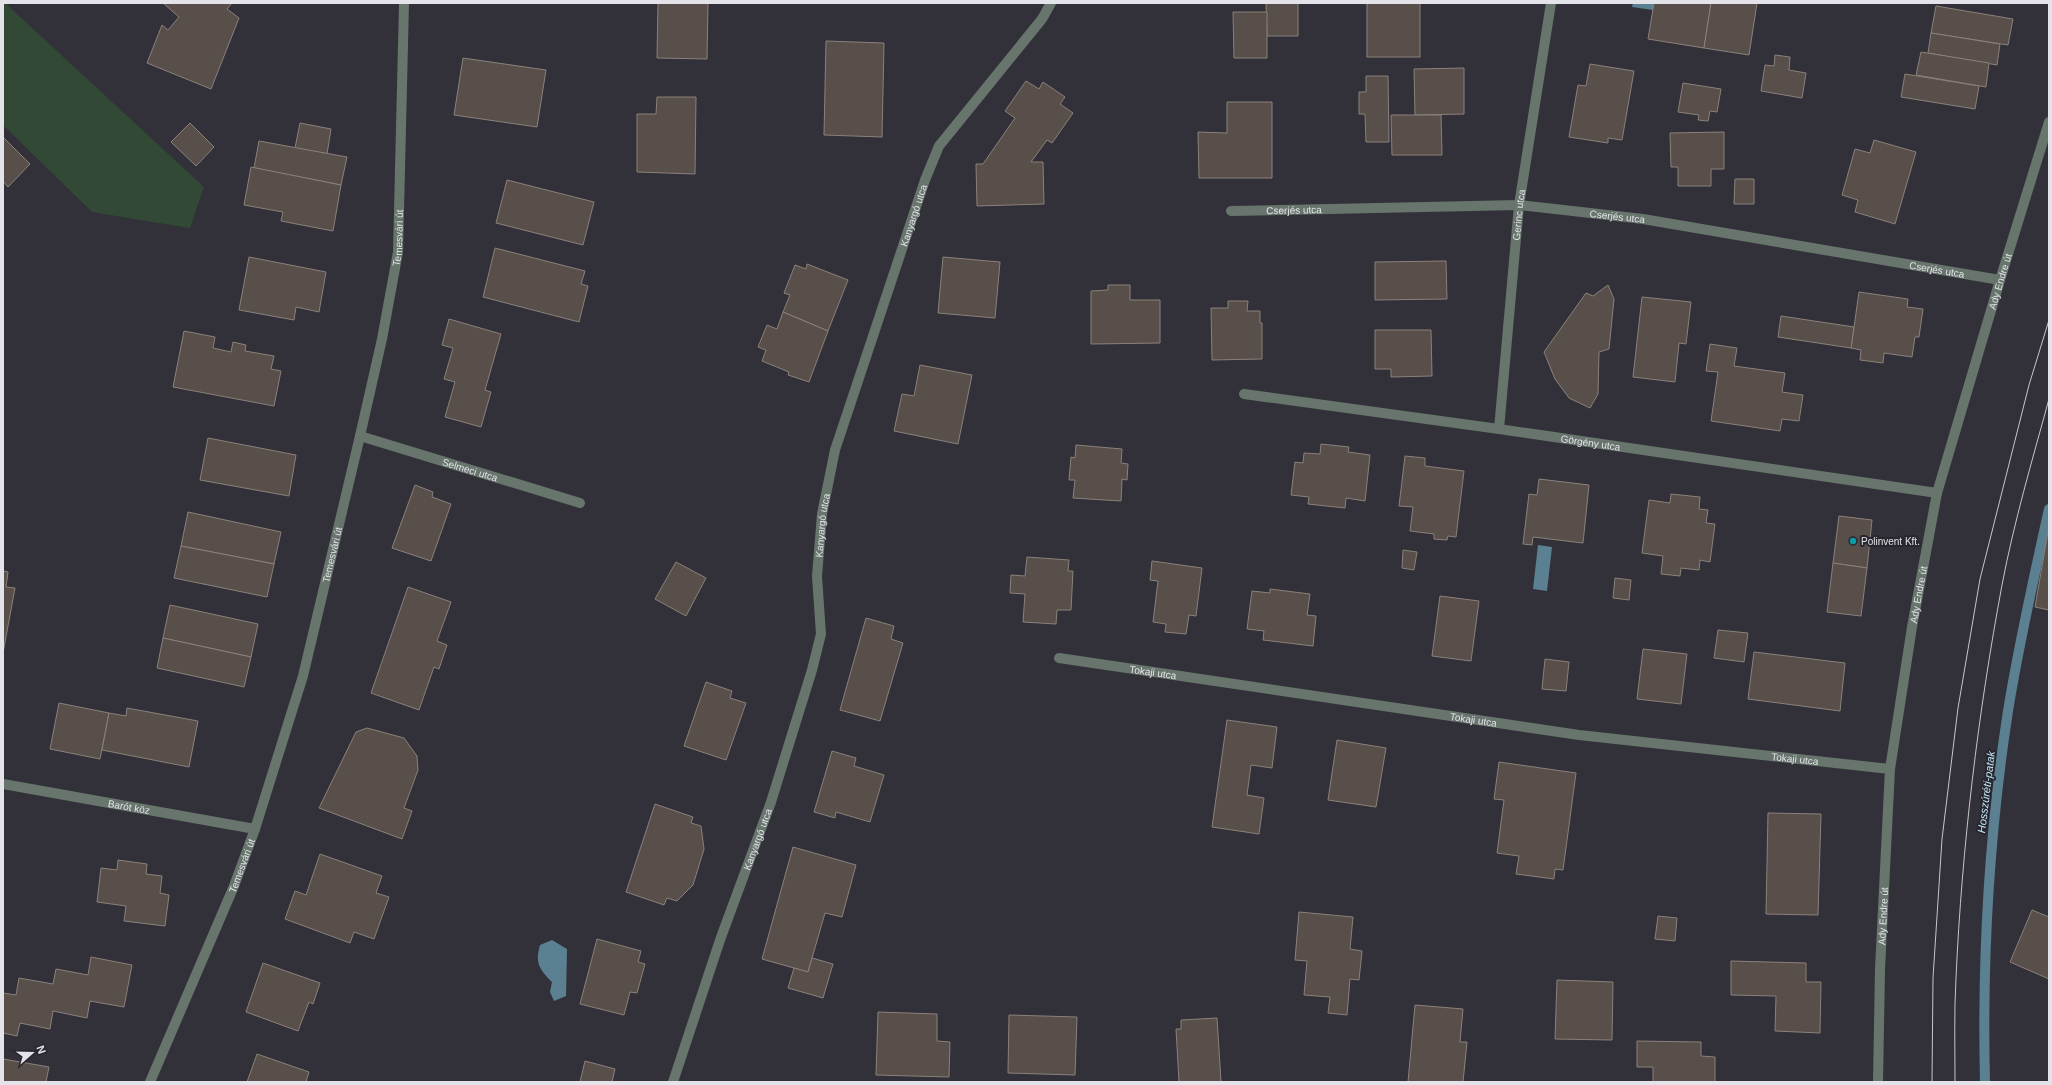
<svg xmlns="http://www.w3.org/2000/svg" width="2052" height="1085" font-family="Helvetica,sans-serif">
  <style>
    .green { fill: #314935 }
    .water { fill: #5b8091 }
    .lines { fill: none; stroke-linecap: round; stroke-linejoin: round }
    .stream { stroke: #5b8091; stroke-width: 10 }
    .building { fill: #594f4a; stroke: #8b817b }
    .minor { stroke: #67756c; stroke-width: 10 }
    .tram { stroke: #c7c6cd; stroke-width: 1 }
    .culture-dot { fill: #0f9aa8; stroke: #28272f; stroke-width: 1.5 }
    .labels { text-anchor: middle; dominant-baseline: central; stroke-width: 4; stroke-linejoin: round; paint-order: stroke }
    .street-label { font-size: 10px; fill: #e3e3e9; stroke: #28272f }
    .poi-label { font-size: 10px; fill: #e3e3e9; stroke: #28272f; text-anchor: start }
    .water-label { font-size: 11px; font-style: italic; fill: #c2e8fa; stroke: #28272f }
  </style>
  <rect width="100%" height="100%" fill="#323139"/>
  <polygon class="green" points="3,3 5,3 204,187 190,228 92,212 3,125"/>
  <g class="water">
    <polygon points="1633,3 1654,3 1653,10 1632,7"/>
    <polygon points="1538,545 1552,547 1547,591 1533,589"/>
    <path d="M552,940L567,949L566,996L554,1001L550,992L552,982C539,969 535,963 540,945Z"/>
  </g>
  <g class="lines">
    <path class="stream" d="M1985,1082C1982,958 1989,834 2008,711C2019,643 2034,576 2049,509"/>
  </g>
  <g class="building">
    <polygon points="163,3 232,3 227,9 239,18 211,89 147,63 162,25 168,30 179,17"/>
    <polygon points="658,3 708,3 707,59 657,58"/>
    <polygon points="1266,3 1298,3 1298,36 1267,36"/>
    <rect x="1367" y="3" width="53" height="54"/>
    <polygon points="1654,3 1711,3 1704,48 1648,39"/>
    <polygon points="1711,3 1757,3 1749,55 1704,48"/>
    <polygon points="1936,6 2013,19 2008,45 1931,33"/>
    <polygon points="1233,12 1267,12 1267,58 1234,58"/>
    <polygon points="1931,33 2000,44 1997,65 1928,53"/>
    <polygon points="826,41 884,43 882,137 824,135"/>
    <polygon points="1921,52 1989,63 1986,87 1916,75"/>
    <polygon points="1775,55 1790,57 1789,70 1806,73 1802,98 1761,91 1765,65 1774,66"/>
    <polygon points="463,58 546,70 537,127 454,115"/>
    <polygon points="1590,64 1634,71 1622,140 1608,138 1608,143 1569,137 1578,85 1586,86"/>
    <polygon points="1464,68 1464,114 1415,115 1414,69"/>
    <polygon points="1905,74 1979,86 1975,109 1901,97"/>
    <polygon points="1366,76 1388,76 1389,142 1366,142 1365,114 1359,114 1359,92 1366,92"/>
    <polygon points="1026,81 1039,89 1043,82 1065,97 1060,104 1073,113 1052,143 1047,140 1031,162 1043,162 1044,204 977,206 976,164 983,164 1015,118 1005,111"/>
    <polygon points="1683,83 1721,89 1717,112 1710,111 1708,121 1698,120 1699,115 1678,112"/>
    <polygon points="657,97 696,97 695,174 637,172 637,114 656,114"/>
    <polygon points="1227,102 1272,102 1272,178 1199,178 1198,132 1227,133"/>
    <polygon points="1391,115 1441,115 1442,155 1392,155"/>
    <polygon points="190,123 214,147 196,166 171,142"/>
    <polygon points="300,123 331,129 327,154 295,148"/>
    <polygon points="1724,132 1724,169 1711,169 1711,186 1678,186 1678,167 1671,167 1670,133"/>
    <polygon points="3,137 30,164 8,187 3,181"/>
    <polygon points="1874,140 1916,152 1895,224 1855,212 1858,200 1842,195 1855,149 1870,153"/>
    <polygon points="259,141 347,157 341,185 254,168"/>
    <polygon points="251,167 341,185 333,231 281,221 283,212 244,205"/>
    <polygon points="1735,179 1754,179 1754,204 1734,204"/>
    <polygon points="507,180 594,202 583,245 496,223"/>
    <polygon points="495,248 585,271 581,284 588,286 579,322 483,297"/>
    <polygon points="249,257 326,272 319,312 296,307 294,320 239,310"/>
    <polygon points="943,257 1000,262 995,318 938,313"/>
    <polygon points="1446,261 1447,299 1375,300 1375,262"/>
    <polygon points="807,264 848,280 828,331 783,312 790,295 784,293 795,265 806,269"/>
    <polygon points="1108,285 1130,285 1130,300 1160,300 1160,343 1091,344 1091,291 1108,290"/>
    <polygon points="1608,285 1614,299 1609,349 1599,352 1598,394 1590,408 1569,398 1555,379 1544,352 1586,293 1593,296"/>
    <polygon points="1859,292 1908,299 1907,307 1923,309 1919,337 1915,337 1912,357 1884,353 1883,363 1860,360 1861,350 1851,348"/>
    <polygon points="1642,297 1691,302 1686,344 1679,343 1675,382 1633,377"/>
    <polygon points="1228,301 1248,301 1247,311 1260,311 1260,323 1262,323 1262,359 1212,360 1211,308 1228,308"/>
    <polygon points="783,312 828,331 809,382 788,375 789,372 762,361 766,350 758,347 767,325 777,329"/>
    <polygon points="1781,316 1854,327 1851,348 1778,337"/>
    <polygon points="449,319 501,334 485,390 491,392 481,427 445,417 455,382 444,379 453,348 442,345"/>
    <polygon points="1375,330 1431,330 1432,376 1391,377 1391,369 1375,369"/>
    <polygon points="184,331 215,337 213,348 231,352 233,342 246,345 245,351 274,356 271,369 281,371 274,406 173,387"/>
    <polygon points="1710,344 1737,348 1734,366 1785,373 1782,392 1803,395 1799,421 1782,419 1780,431 1711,421 1718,372 1706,371"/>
    <polygon points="920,365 972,375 958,444 894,431 902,394 914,396"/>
    <polygon points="208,438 296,455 289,496 200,480"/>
    <polygon points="1321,444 1349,447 1348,452 1370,455 1365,501 1346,498 1345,508 1308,504 1309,497 1291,495 1295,462 1303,463 1304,453 1320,454"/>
    <polygon points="1076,445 1122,449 1121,463 1128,464 1127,480 1122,479 1121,501 1073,498 1075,480 1069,480 1071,457 1075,458"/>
    <polygon points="1405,456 1425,458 1425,466 1464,471 1456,537 1448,536 1447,540 1434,539 1434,534 1410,531 1413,507 1399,506"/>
    <polygon points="1539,479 1589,485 1583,543 1533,537 1532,545 1523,544 1529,494 1537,495"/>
    <polygon points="415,485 433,492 432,497 451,504 431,561 392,548"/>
    <polygon points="1671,494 1700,497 1699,509 1708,510 1706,523 1715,524 1710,562 1700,560 1699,570 1681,568 1680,576 1661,574 1663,556 1642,553 1649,500 1670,503"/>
    <polygon points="188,512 281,532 274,564 181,546"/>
    <polygon points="1839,516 1872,520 1867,568 1833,563"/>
    <polygon points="2049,526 2049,610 2035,607"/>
    <polygon points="181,546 274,564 267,597 174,578"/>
    <polygon points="1403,550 1417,552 1414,570 1402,568"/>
    <polygon points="1027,557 1069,560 1068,571 1073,571 1071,610 1057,610 1056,624 1023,622 1025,594 1010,593 1011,575 1025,576"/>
    <polygon points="1152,561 1202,568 1196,616 1189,615 1186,634 1165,632 1166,624 1153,622 1158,581 1150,580"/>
    <polygon points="676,562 706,578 686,616 655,599"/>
    <polygon points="1833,563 1867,568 1861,616 1827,612"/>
    <polygon points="3,571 8,572 6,587 15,588 3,653"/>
    <polygon points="1615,578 1631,580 1629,600 1613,598"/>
    <polygon points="408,587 451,602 437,641 447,645 439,669 434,667 419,710 371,693"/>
    <polygon points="1270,589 1310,594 1307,615 1316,616 1313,646 1263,640 1264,631 1247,629 1252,591 1270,593"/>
    <polygon points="1440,596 1479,601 1471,661 1432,656"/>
    <polygon points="170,605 258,624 251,657 163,638"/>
    <polygon points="866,618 894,626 891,639 903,643 880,721 840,710"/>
    <polygon points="1718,630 1748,633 1744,662 1714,658"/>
    <polygon points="163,638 251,657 244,687 157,668"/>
    <polygon points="1643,649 1687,654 1681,704 1637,699"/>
    <polygon points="1754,652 1845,663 1840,711 1748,699"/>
    <polygon points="1545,659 1569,662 1566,691 1542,689"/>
    <polygon points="706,682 732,691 730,698 746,703 726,760 684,746"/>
    <polygon points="59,703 109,713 100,759 50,749"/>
    <polygon points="127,708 198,721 189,767 102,750 109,713 126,716"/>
    <polygon points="1227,720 1277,727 1272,768 1251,765 1247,795 1264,798 1259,834 1212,827"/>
    <polygon points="367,728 404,738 417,756 418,770 404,808 412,811 402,839 319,808 356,732"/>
    <polygon points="1337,740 1386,748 1376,807 1328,800"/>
    <polygon points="832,751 856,758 854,766 884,775 870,822 836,812 835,818 814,812"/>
    <polygon points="1499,762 1576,773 1563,870 1555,869 1554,879 1516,874 1519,856 1497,853 1504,800 1494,799"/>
    <polygon points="655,804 693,817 691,823 701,826 704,849 693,885 677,901 667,898 664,905 626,892"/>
    <polygon points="1768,813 1821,814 1818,915 1766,914"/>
    <polygon points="793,847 856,865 842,917 825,913 808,972 762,959"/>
    <polygon points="320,854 382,876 376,893 389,897 374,939 354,932 350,943 285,919 295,891 306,895"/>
    <polygon points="118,860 147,864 146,874 162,876 160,893 169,895 165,926 124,921 126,906 97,902 101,868 117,870"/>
    <polygon points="2032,910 2049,917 2049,979 2010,962"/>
    <polygon points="1299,912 1353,917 1350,949 1362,951 1359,980 1350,979 1347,1015 1328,1013 1330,997 1304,995 1307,961 1295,960"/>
    <polygon points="1658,916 1677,918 1675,941 1655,939"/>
    <polygon points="597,939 641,951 638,962 645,964 637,993 630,992 624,1015 580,1004"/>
    <polygon points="91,957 132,965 124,1007 90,1001 87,1018 53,1011 50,1029 20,1023 17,1036 3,1033 3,993 16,995 19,978 53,984 56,969 88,975"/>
    <polygon points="812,958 833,964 823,998 788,988 794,968 808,972"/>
    <polygon points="1731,961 1806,963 1806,982 1821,982 1820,1033 1775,1031 1776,996 1731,995"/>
    <polygon points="263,963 320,983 313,1004 309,1002 298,1031 246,1012"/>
    <polygon points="1557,980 1613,982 1612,1040 1555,1039"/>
    <polygon points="1415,1005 1463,1009 1460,1042 1467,1042 1463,1082 1408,1082"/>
    <polygon points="878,1012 937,1014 937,1041 950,1042 949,1077 876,1075"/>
    <polygon points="1009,1015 1077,1017 1075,1075 1008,1073"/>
    <polygon points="1217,1018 1221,1082 1179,1082 1176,1029 1181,1029 1181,1020"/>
    <polygon points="1637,1041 1701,1042 1701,1056 1715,1057 1715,1082 1653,1082 1653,1067 1637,1067"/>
    <polygon points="257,1054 309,1072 306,1082 247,1082"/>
    <polygon points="3,1059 49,1067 46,1082 3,1082"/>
    <polygon points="585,1061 615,1069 612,1082 580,1082"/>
  </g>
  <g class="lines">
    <g class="minor">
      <path id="s1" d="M1231,211L1519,205L1643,219L2000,280"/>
      <path id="s2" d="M1244,394L1499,429L1937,493"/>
      <path id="s3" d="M1499,429L1519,205L1551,3"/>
      <path id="s4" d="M360,436L580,503"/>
      <path id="s5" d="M1059,658L1579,735L1890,769"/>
      <path id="s6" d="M3,784L255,829"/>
      <path id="s7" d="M150,1082L234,886L255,829L303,676L360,436L382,339L398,252L404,3"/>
      <path id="s8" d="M673,1082L720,940L771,802L812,670L821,634L817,576L822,514L835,450L925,180L939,146L1042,19L1051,3"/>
      <path id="s9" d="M1878,1082L1880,969L1890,769L1912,627L1937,493L2000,280L2049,122"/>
    </g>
    <g class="tram">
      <polyline points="1932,1082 1933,978 1942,839 1958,708 1980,579 2029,385 2049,320"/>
      <path d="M1955,1082C1955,1047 1954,1012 1956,978C1962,846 1978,714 2002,585C2014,522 2032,461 2049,399"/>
    </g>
  </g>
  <circle class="culture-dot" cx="1853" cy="541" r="4"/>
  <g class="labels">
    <g class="street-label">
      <text stroke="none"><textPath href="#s1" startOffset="63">Cserjés utca</textPath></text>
      <text stroke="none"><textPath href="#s3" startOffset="215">Gerinc utca</textPath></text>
      <text stroke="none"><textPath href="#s8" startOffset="905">Kanyargó utca</textPath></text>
      <text stroke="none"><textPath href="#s1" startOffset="387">Cserjés utca</textPath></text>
      <text stroke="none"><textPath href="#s7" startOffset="883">Temesvári út</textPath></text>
      <text stroke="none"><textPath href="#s1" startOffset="711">Cserjés utca</textPath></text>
      <text stroke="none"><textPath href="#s9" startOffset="814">Ady Endre út</textPath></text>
      <text stroke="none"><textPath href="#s2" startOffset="350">Görgény utca</textPath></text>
      <text stroke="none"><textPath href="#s4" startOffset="115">Selmeci utca</textPath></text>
      <text stroke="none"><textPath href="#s8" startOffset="581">Kanyargó utca</textPath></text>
      <text stroke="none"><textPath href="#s7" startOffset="559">Temesvári út</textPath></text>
      <text stroke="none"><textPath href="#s9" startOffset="490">Ady Endre út</textPath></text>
      <text stroke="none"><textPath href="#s5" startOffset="95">Tokaji utca</textPath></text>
      <text stroke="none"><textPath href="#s5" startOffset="419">Tokaji utca</textPath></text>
      <text stroke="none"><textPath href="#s5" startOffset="743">Tokaji utca</textPath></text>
      <text stroke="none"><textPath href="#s6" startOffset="128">Barót köz</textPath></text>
      <text stroke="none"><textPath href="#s8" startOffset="257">Kanyargó utca</textPath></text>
      <text stroke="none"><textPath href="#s7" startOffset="235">Temesvári út</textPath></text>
      <text stroke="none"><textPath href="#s9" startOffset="166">Ady Endre út</textPath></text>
    </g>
    <g class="poi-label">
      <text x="1861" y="541">Polinvent Kft.</text>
    </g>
    <g class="water-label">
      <text transform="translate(1986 792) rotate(-83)">Hosszúréti-patak</text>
    </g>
  </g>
  <rect width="2052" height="1085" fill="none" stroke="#e3e3e9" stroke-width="8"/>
  <g transform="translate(32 1053) rotate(70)" stroke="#28272f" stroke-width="3" paint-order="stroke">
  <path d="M0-3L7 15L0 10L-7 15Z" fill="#e3e3e9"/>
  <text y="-6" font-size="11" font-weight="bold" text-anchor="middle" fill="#e3e3e9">N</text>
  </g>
</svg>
